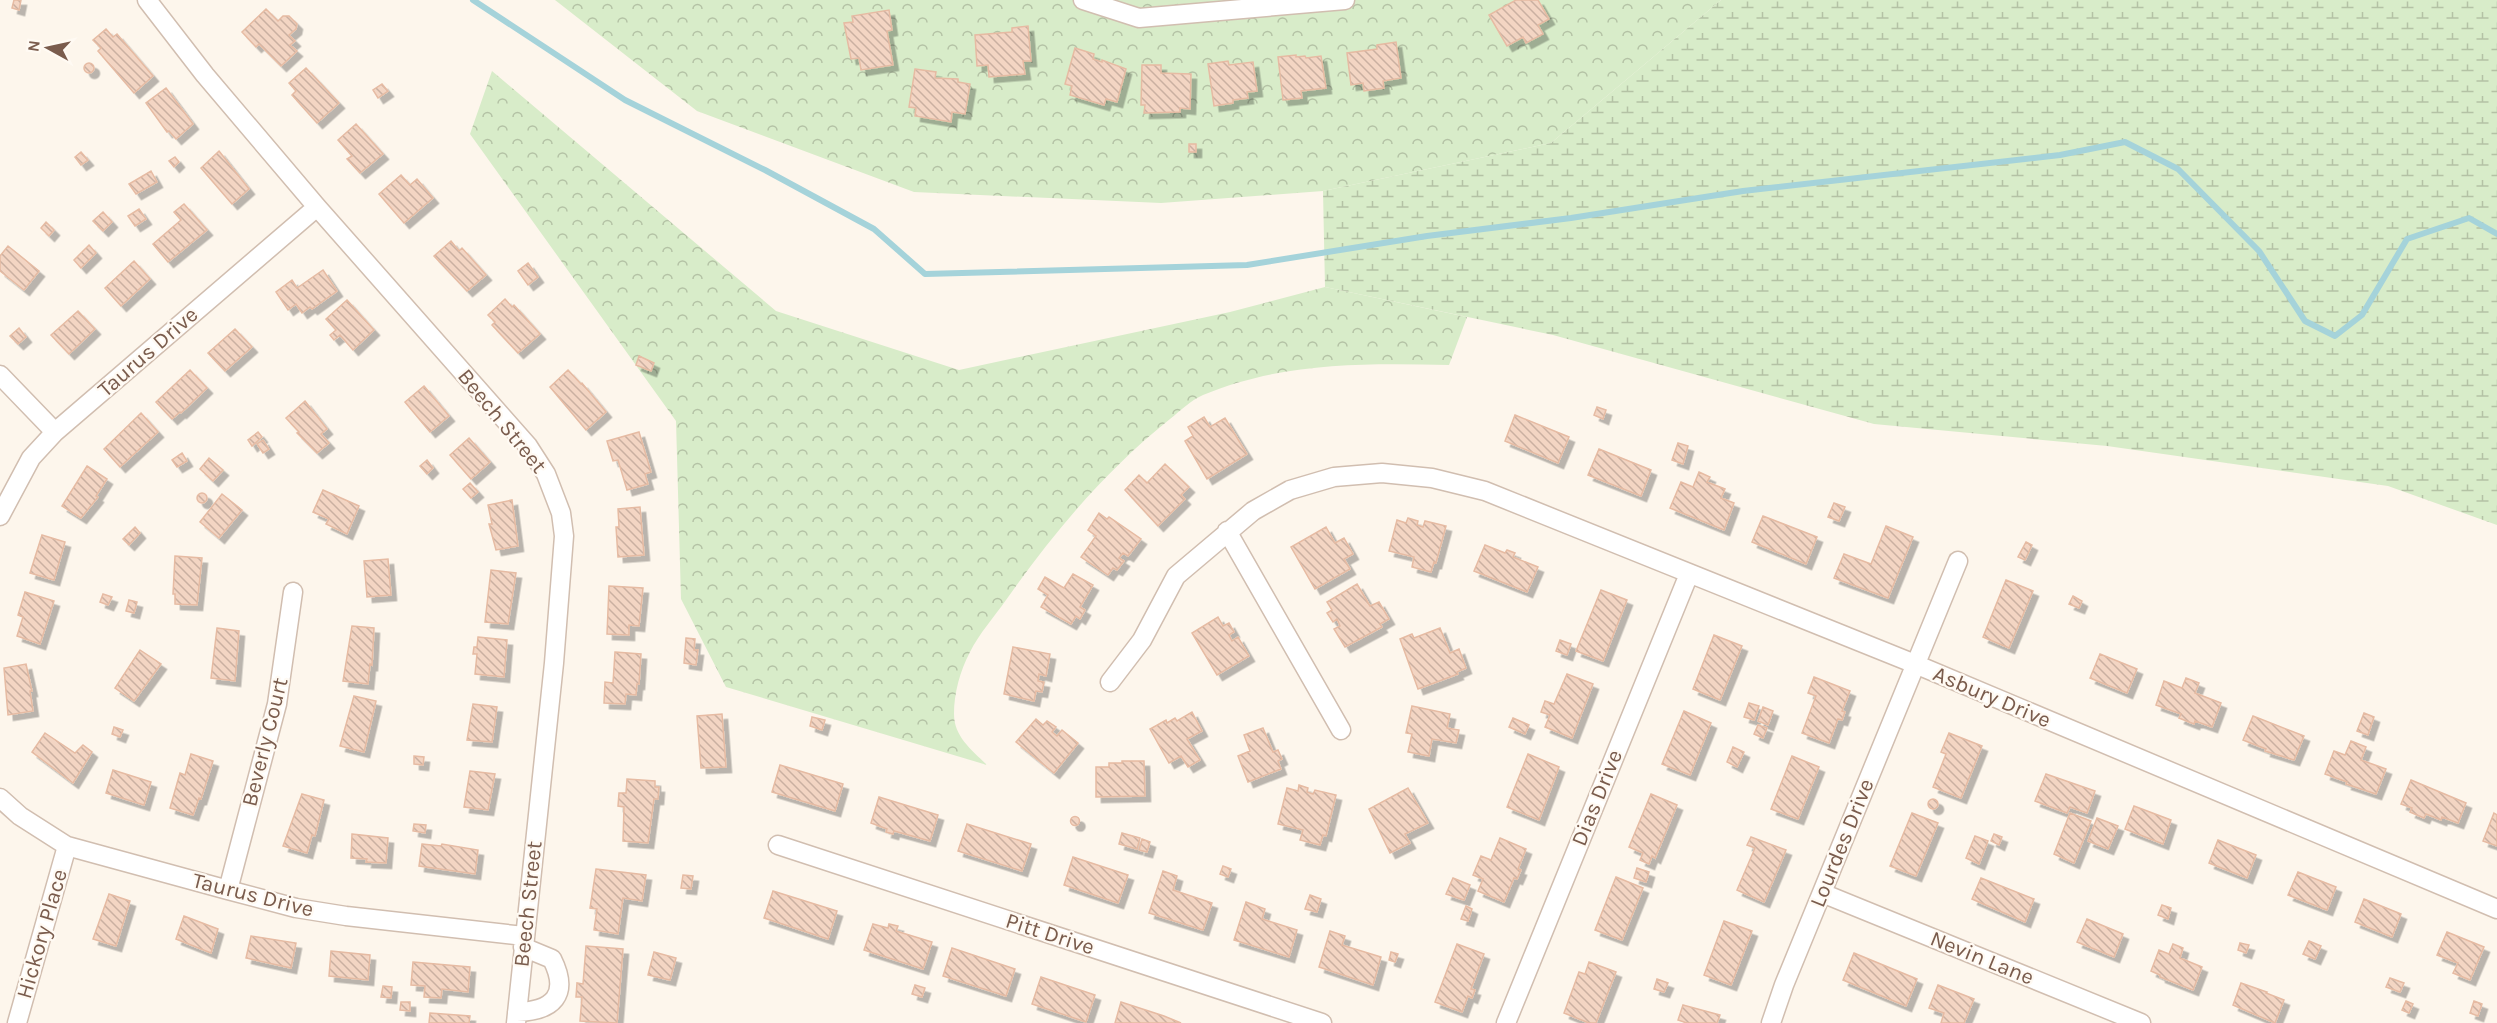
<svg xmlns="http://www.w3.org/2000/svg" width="2497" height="1023" font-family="Karla,sans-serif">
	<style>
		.forest { fill: url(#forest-crowns) }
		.wetland { fill: url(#wetland-marsh) }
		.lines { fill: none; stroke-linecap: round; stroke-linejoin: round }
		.stream { stroke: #a5d3da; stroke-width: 6 }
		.building { fill: url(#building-back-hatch); stroke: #e6bba3; stroke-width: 1.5; filter: url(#shadow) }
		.minor-casing { stroke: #d1beb0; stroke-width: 21 }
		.minor { stroke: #fff; stroke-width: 18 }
		.labels { text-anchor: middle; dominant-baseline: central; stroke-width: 4.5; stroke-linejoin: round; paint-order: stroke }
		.street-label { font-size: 22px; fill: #7a5c4d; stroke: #fffaf3 }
	</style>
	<defs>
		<pattern id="forest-crowns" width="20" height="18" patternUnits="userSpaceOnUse" patternTransform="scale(1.5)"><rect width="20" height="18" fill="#d8ecc9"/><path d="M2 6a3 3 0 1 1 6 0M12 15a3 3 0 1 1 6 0" fill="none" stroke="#b4c2a5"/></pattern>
		<pattern id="wetland-marsh" width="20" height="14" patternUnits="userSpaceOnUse" patternTransform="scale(1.5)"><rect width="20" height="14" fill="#d8ecc9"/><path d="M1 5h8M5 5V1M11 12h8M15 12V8" fill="none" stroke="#b4c2a5"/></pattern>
		<pattern id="building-back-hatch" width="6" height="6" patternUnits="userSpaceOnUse" patternTransform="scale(1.5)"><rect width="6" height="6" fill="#f3d5c3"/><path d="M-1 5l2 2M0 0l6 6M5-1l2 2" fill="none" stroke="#cab0a1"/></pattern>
		<filter id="shadow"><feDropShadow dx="5.5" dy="5.5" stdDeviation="0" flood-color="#0004"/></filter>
	</defs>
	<rect width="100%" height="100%" fill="#fdf6ec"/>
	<path class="forest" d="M555,0h1166l-170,143 -228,48 -162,12 -247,-11 -217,-81z
		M492,71l284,240 183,59 271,-58 95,-25 142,30 -18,48c-84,-2 -167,-3 -246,30 -12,5 -23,16 -33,24 -64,51 -117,114 -164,181 -12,17 -27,34 -36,52 -10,19 -16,41 -16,62 0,23 18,36 33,51l-261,-78 -45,-88 -5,-178 -206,-287z"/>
	<path class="wetland" d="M1721,0h776v525l-109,-39 -281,-40 -233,-22 -321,-89 -228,-48 -2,-96 228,-48z"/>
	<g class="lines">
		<path class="stream" d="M473,0l152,100 140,70 109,59 51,45 322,-9 180,-29 144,-18 172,-27 317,-36 65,-13 53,27 81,82 46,70 30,15 27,-21 45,-76 62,-21 28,16"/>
	</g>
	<path class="building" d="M14,0h7l-2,10 -7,-2z
		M1516,0h22l11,19 -11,6 5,9 -17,9 -3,-6 -16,9 -18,-31z
		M266,9l12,12 5,-5h6l8,8 -1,5 -7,6 6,6 -5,4 7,6 -16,15 -22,-22 -3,3 -14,-15z
		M889,10l3,20 -5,1 6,34 -32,5 -2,-12 -8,1 -7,-36 9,-1 -1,-6z
		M1028,26l3,35h-8l2,13 -36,3 -1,-12 -11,1 -2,-31 37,-3v-4z
		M106,29l7,8 4,-3 36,42 -19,17 -36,-42 3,-3 -8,-8z
		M1396,42l5,36 -18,3 1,7 -20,3 -1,-8 -12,2 -4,-32 30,-4v-4z
		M1075,48l19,6 -1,5 9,3v-2l24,9 -9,33 -11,-3 -2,6 -34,-10 2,-9 -7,-2z
		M1296,55v2l9,-1 1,2 15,-2 5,32 -25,3 1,7 -19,2 -5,-43z
		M1228,61l1,4 24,-3 4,29 -10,1 1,6 -15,2v3l-19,3 -6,-42z
		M84 68a5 5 0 1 1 10 0a5 5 0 1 1-10 0Z
		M1142,65h19v8l30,1 -1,35 -10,-1v4l-36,1 1,-8h-4z
		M306,68l33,35 -22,20 -25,-28 4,-4 -7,-8z
		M915,69l21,3 -1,6 23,1v3l12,2 -5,30 -13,-2 -1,10 -36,-6 1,-8 -7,-1z
		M382,84l6,7 -10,7 -5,-8z
		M166,88l27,36 -17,15 -7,-8 -2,1 -21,-29z
		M356,124l27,30 -23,19 -13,-14 5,-3 -14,-16z
		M1189,144h7v8h-7z
		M219,151l30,38 -17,15 -31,-36z
		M81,152l7,8 -7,5 -6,-8z
		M175,157l4,5 -5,5 -5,-6z
		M151,171l6,11 -21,12 -7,-10z
		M401,175l9,10 7,-6 16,19 -29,25 -25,-29z
		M184,204l23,26 -39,32 -15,-18 28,-24 -7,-8z
		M139,209l7,10 -11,7 -7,-10z
		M103,212l9,10 -9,9 -10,-10z
		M46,222l8,8 -5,6 -8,-8z
		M451,241l8,10 3,-3 24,27 -19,16 -33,-35z
		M89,245l7,8 -15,15 -7,-8z
		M8,246l31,25 -15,19 -24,-19v-15z
		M134,261l16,18 -29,27 -16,-18z
		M528,263l10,14 -10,8 -10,-14z
		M323,270l14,21 -25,18 -2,-2 -8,6 -6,-9 -8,6 -12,-18 16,-12 5,8z
		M505,299l7,8 2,-2 26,29 -22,19 -26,-28 3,-3 -7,-7z
		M347,300l27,30 -21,20 -13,-15 -6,5 -4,-5 6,-5 -10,-11z
		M78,311l17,18 -26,25 -18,-19z
		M19,328l7,9 -8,7 -8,-8z
		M235,329l17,18 -27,24 -17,-18z
		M639,356l15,7 -3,8 -15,-6z
		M190,370l17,18 -26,25 -1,-1 -8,7 -16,-17z
		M568,370l13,14 1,-1 24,29 -20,18 -36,-43z
		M424,386l25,30 -19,16 -25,-30z
		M305,401l22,28 -6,5 8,9 -12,10 -20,-20 2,-1 -13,-14z
		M1597,407l9,3 -3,9 -9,-4z
		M141,413l17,19 -38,35 -16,-18z
		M1515,415l54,22 -11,26 -53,-22z
		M1204,417l6,10 15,-9 22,36 -40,25 -22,-38 8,-5 -5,-9z
		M258,432l4,5 -10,9 -4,-6z
		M639,432l12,40 -6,2 3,10 -21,6 -9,-30 -5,1 -6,-20z
		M469,438l21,24 -19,17 -21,-24z
		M263,440l6,9 -6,4 -6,-9z
		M1678,443l10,3 -5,18 -11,-4z
		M1599,449l52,21 -10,26 -53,-21z
		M182,453l5,8 -10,6 -5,-7z
		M209,458l14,12 -10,11 -13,-12z
		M427,460l6,8 -6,6 -7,-8z
		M1165,464l24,23 -8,8 4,4 -27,27 -33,-36 14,-15 8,8z
		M87,466l20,13 -11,17 2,1 -17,21 -19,-12z
		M1699,472l11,5 -3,5 18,7 -4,9 13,5 -10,27 -54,-22 11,-26 12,5z
		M470,483l8,9 -7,6 -8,-9z
		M323,490l36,16 -12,28 -21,-10 3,-5 -16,-7z
		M197 498a5 5 0 1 1 10 0a5 5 0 1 1-10 0Z
		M222,494l20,16 -23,28 -19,-16z
		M512,500l6,46 -22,4 -7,-26h3l-4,-19z
		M1834,503l11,4 -6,14 -11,-4z
		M640,507l4,48 -26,2 -2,-30h3l-1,-18z
		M1099,513l8,6 2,-2 32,22 -13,17 -5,-3 -4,5 5,3 -7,9 -4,-2 -5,7 -27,-18 15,-21 -8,-6z
		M1763,516l54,21 -11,27 -54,-22z
		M1408,518l10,3 -1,4 6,2 2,-6 21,5 -10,37 -2,-1 -3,10 -19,-5 2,-10 -25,-6 8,-31 9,3z
		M1886,526l27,11 -25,61 -54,-20 10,-24 27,10z
		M135,527l5,6 -11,12 -6,-6z
		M1326,527l9,16 9,-5 9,16 -9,5 6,10 -35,20 -24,-42z
		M42,535l23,7 -11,38 -24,-7z
		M2026,542l6,3 -7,15 -7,-3z
		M1485,545l20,8 2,-3 8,3 -2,4 25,10 -11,25 -53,-21z
		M175,556l27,2 -5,47 -22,-1v-10h-2z
		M388,559l3,36 -24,2 -3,-36z
		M491,570l25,3 -8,51 -23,-2z
		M1073,574l20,11 -13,22 5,3 -5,9 -4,-3 -5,8 -30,-17 7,-12 -10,-6 7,-12 19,11z
		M2006,580l27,11 -24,57 -26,-11z
		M1357,584l13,22 9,-4 10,17 -9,5 2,3 -37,20 -11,-18 6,-3 -3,-7 -4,3 -6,-9 5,-3 -5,-8z
		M609,586l34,2 -4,38 -10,-1v10l-22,-1z
		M1601,590l26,10 -24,61 -27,-10z
		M25,592l29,9 -14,43 -23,-8 6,-19 -5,-2z
		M103,594l9,3 -4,8 -8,-3z
		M2073,596l9,5 -3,7 -10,-4z
		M129,600l8,2 -3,11 -8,-2z
		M1218,617l5,9 6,-3 5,9 -5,3 3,6 6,-4 11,19 -32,19 -25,-42z
		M352,626l22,2 -2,37 -2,-1 -2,20 -25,-3z
		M217,628l22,3 -4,50 -24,-3z
		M1440,628l10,25 9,-4 7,19 -9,4 1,2 -40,15 -18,-50 12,-5 2,4z
		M1714,635l28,11 -22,54 -27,-11z
		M478,637l29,3 -3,37 -29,-3 2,-20h-4l1,-7h3z
		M686,638l9,1 -1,11h4l-2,15 -12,-2z
		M1560,640l11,4 -4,11 -11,-4z
		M1013,647l37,7 -4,22 -7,-2 -1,7 6,1 -2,10 -6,-1 -2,10 -30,-7z
		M140,650l21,14 -27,37 -19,-13z
		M615,652l26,2 -2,30h-2l-1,11 -10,-1 -1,10 -21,-1 1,-21 8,1z
		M2100,654l37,15 -10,24 -37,-15z
		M26,664l6,27h-2l3,20 -25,4 -4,-47z
		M1567,674l26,10 -21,54 -27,-11 5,-12 -9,-3 4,-11 9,3z
		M1814,677l36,14 -8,20 3,1 -3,8 -4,-1 -9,24 -27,-10 14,-37 -8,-3z
		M2186,678l13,5 -4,10 26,10 -9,24 -17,-6 -1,3 -15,-6 2,-4 -25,-9 8,-24 18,7z
		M354,696l22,5 -12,51 -24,-6z
		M1749,703l10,3 -5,14 -10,-3z
		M473,704l24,3 -5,35 -25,-2z
		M1412,706l38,8 -3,14 12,2 -3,13 -24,-4 -3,17 -21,-4 4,-18 -6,-1z
		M1763,707l10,4 -5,14 -10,-4z
		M1684,711l27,12 -21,52 -28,-11z
		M1192,712l10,19 -15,8 13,21 -12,7 -7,-11 -12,7 -19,-34 16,-9 1,3 8,-5 2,3z
		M2364,713l10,4 -6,18 -11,-4z
		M722,714l4,53 -25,1 -4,-52z
		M2253,716l51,20 -10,24 -29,-9 1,-2 -23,-9z
		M812,717l13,3 -3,10 -12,-4z
		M1513,718l16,7 -4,9 -16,-7z
		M1036,719l7,6 4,-4 9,6 -4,5 5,4 5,-6 16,13 -24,30 -38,-31z
		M1758,725l9,3 -4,10 -9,-4z
		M114,727l9,3 -3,7 -8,-3z
		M1263,728l10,24 5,-2 4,9 -4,2 3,8 -33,13 -10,-26 12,-5 -6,-16z
		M45,733l30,20 8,-8 9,7 -19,31 -41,-31z
		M1949,733l33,13 -21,52 -28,-11 13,-33 -5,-2z
		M2351,741l15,6 -5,13 25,9 -10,25 -30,-10 1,-2 -22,-8 9,-23 11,4z
		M1733,747l11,5 -7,15 -10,-5z
		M191,754l22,7 -12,38 -2,-1 -6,17 -23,-7 10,-35 5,2z
		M1528,754l31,13 -20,53 -32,-13z
		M414,756l10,1 -1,8 -9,-1z
		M1792,756l27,11 -21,52 -27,-10z
		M1122,761h22l1,35 -49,1v-30h13v-4h13z
		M780,765l63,19 -8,27 -63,-19z
		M113,770l38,12 -7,23 -38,-12z
		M470,771l25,3 -7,36 -24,-3z
		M2046,774l49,17 -8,22 -17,-6 -3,6 -32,-12z
		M627,779l28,2v6h4l-1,12h-4l-6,44 -25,-2 1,-34 -6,-1 1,-13h7z
		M2411,780l55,23 -8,20 -16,-6 -1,3 -15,-6 -2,4 -14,-6 2,-4 -11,-4z
		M1299,785l9,3 -1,4 6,2 2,-4 21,5 -10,41 -3,-1 -3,10 -20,-5 3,-10 -25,-6 9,-36 11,3z
		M1408,788l20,35 -23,11 5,9 -20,10 -21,-44z
		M302,794l22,6 -9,36 -3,-1 -5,18 -24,-7z
		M1651,794l26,11 -22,53 -3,-2 -3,8 -9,-4 3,-7 -14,-6z
		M879,797l59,18 -8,26 -36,-10 -1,3 -7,-2 1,-3 -16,-6z
		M1928 804a5 5 0 1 1 10 0a5 5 0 1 1-10 0Z
		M2134,806l37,14 -8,24 -38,-15z
		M1912,813l26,10 -22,53 -26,-10z
		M2070,813l21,8 -17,42 -20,-9z
		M2494,813l3,2v31l-14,-5z
		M1070.5 821a4.5 4.5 0 1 1 9 0a4.5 4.5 0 1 1-9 0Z
		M2097,818l21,8 -10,23 -20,-8z
		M414,824l12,1 -1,8 -12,-2z
		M967,824l64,20 -9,27 -64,-20z
		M1122,833l18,5 -3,11 -18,-5z
		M352,834l36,4 -2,25 -20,-1 1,-3 -16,-1z
		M1994,834l8,3 -3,8 -8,-4z
		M1975,836l13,5 -9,23 -13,-6z
		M1751,837l35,13 -22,52 -27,-12 18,-42 -8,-3z
		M1500,838l26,11 -8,20 3,1 -4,9 -3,-1 -10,24 -26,-11 5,-12 -10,-4 8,-19 10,4z
		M1142,839l8,3 -3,10 -8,-2z
		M2218,840l38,15 -9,23 -38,-15z
		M422,844l19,2 1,-2 36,6 -3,24 -56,-8z
		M1073,857l55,18 -10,28 -54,-18z
		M1223,866l8,3 -3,8 -8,-3z
		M1637,868l12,4 -3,10 -12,-4z
		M596,869l50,6 -4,26 -19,-3 -5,36 -24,-4 3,-21 -7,-1z
		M1163,871l14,5 -4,14 39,13 -9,27 -54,-17z
		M2298,872l38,15 -9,23 -39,-15z
		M683,875l10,1 -2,13 -10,-1z
		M1616,877l27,11 -21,52 -27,-10z
		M1453,878l17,7 -6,15 -18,-6z
		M1981,878l53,21 -9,23 -53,-23z
		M773,891l64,20 -9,28 -64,-21z
		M109,894l21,7 -14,45 -23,-7z
		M1310,895l11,4 -4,13 -12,-3z
		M2364,899l37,15 -9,23 -37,-15z
		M1246,902l19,7 -3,10 35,11 -8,27 -55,-17z
		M2162,905l9,3 -3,11 -10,-4z
		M1466,906l6,3 -4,12 -7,-2z
		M184,916l34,13 -7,24 -35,-14z
		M2087,919l36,15 -9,23 -37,-15z
		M1724,921l28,10 -21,54 -27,-10z
		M873,924l15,4 1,-4 9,2 -2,5 36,11 -9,27 -59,-19z
		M1330,931l15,5 -3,9 39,12 -8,28 -54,-18z
		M2447,932l37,15 -14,33 -17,-7 5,-10 -21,-8z
		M251,936l45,7 -5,25 -45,-10z
		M2309,941l12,5 -6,13 -12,-5z
		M2240,943l9,2 -3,8 -8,-3z
		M1457,944l27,10 -13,35 4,1 -3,8 -4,-2 -6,16 -27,-10z
		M2173,944l10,4 -3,10 22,9 -9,23 -33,-13v-2l-9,-4 8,-21 10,4z
		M586,946l37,3 -6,74 -37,-2 2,-24h-6l1,-14 6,1z
		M952,948l63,21 -9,27 -63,-20z
		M331,951l39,4 -2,25 -39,-4z
		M654,952l22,6 -6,22 -22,-5z
		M1391,952l7,2 -3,8 -6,-2z
		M1854,953l63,26 -11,27 -63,-26z
		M413,962l57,5 -2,25 -26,-3 -1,9 -17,-1 1,-11 -14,-1z
		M1589,962l27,10 -20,51h-7l-25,-10 15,-41 6,2z
		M1041,977l54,18 -9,27 -54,-18z
		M2390,978l14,5 -4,9 -14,-5z
		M1657,979l11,4 -4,9 -10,-3z
		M2241,983l26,9 -1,1 18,7 -9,23 -42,-18z
		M915,985l10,3 -3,9 -10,-3z
		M1938,985l36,14 -10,24h-23l3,-10 -15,-5z
		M383,986l9,1 -1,11 -10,-1z
		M2406,1001l7,3 -4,9 -7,-3z
		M2474,1001l8,3 -4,12 -8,-3z
		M401,1002h9v9l-10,-1z
		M1121,1002l43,14 17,7h-66z
		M1683,1005l37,10 -3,8h-30l-9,-3z
		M430,1013l40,3 -1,7h-40z"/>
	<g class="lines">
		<g class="minor-casing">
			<path id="minor" d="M147,0l58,75 112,132 211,239 18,28 15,39 3,23 -10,127 -38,360
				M1083,0l56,18 206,-18
				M0,375l55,57
				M0,516l31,-58 24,-26 262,-225
				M1227,531l114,199
				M1110,682l32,-42 34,-64 77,-65 37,-21 44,-13 48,-4 50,5 53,13 430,173 582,245
				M0,798l20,18 47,30 161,44 68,18 50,8 178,20
				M778,845l544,178
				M228,890l49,-186 16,-112
				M1822,893l319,130
				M517,1012c36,-1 53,-17 35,-53l-29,-12
				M17,1023l50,-177
				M1506,1023l183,-449
				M1771,1023l13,-38 174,-424"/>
		</g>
		<use href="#minor" class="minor"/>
	</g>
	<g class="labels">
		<g class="street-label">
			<text transform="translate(148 352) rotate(-41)">Taurus Drive</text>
			<text transform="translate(502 421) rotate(51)">Beech Street</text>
			<text transform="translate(1992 697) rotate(23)">Asbury Drive</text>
			<text transform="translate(265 742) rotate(-76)">Beverly Court</text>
			<text transform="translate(1597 798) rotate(-68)">Dias Drive</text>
			<text transform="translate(1842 843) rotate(-68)">Lourdes Drive</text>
			<text transform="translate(253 895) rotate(14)">Taurus Drive</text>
			<text transform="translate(528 904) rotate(-84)">Beech Street</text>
			<text transform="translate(42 934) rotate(-74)">Hickory Place</text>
			<text transform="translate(1050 934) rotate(18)">Pitt Drive</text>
			<text transform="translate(1982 958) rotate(22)">Nevin Lane</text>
		</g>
	</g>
	<g transform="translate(48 48) rotate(278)" stroke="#fffaf3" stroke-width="4.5" paint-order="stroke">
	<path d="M0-4.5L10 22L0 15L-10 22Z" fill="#7a5c4d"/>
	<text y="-9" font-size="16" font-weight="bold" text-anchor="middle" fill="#7a5c4d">N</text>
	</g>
</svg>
